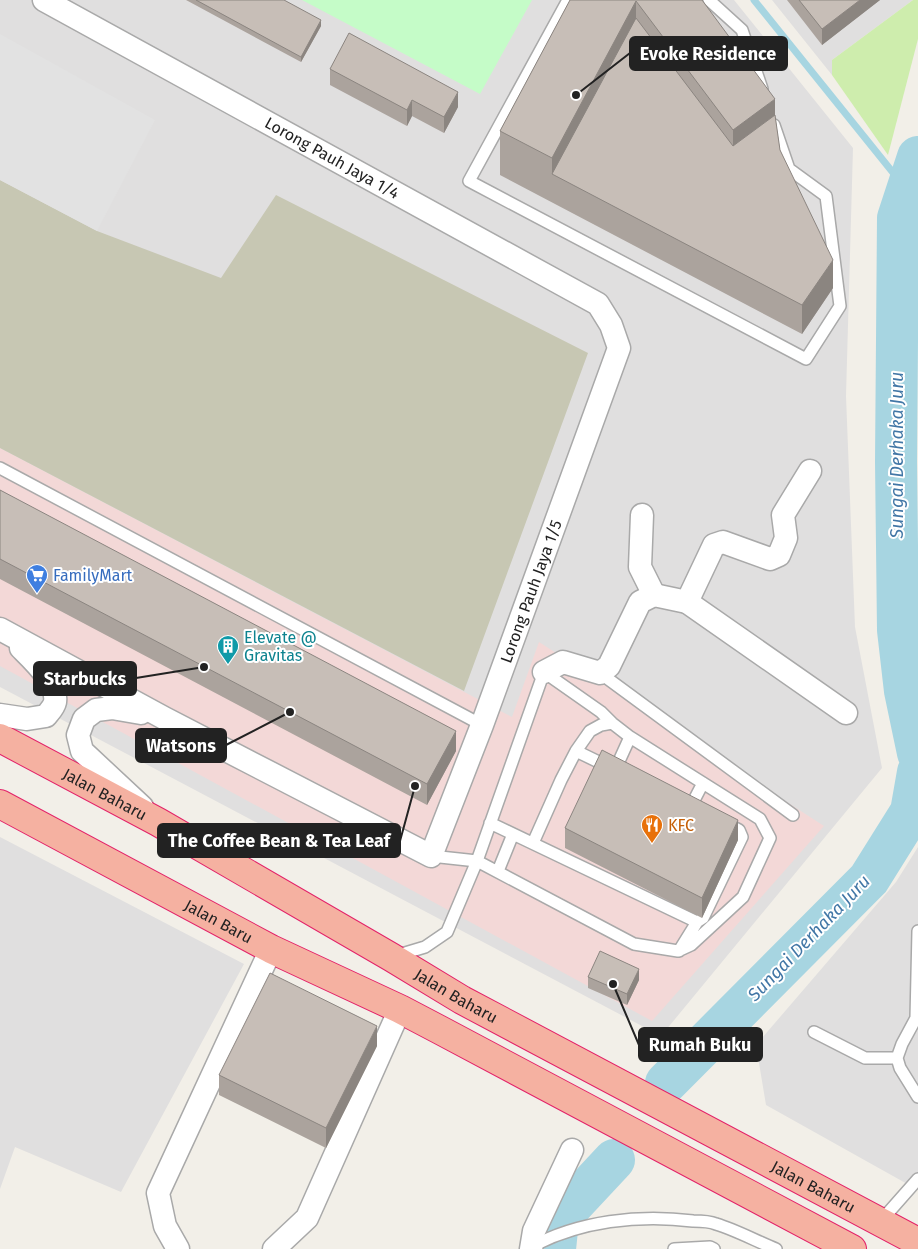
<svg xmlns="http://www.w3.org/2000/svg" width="918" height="1249" font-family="'Fira Sans',sans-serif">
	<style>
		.residential { fill: #e0dfdf }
		.commercial { fill: #f3d8d7 }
		.construction { fill: #c7c7b3 }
		.grass { fill: #ceedad }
		.park { fill: #c5fcc8 }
		.parking { fill: #e2e2e2 }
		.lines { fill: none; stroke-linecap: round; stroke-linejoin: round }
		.stream { stroke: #a7d5e1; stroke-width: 7 }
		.river { stroke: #a7d5e1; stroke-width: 42 }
		.service-casing { stroke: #a9a9a9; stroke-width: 14 }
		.minor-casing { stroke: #a9a9a9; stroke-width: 25 }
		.trunk-casing { stroke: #e32269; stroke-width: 30 }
		.service { stroke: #fff; stroke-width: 11 }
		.minor { stroke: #fff; stroke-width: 22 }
		.trunk { stroke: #f5b1a1; stroke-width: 28 }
		.wall { fill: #aba39d }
		.shaded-wall { fill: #8b8580 }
		.building { fill: #c7beb7; stroke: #8b8580 }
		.labels { text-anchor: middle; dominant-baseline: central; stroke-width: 4; stroke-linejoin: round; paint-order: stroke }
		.street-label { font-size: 16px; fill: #222; stroke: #fff }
		.shop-label { font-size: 16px; fill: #366cbe; stroke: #fff; text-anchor: start }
		.culture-label { font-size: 16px; fill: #0d838f; stroke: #fff; text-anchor: start }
		.food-label { font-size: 16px; fill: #c56008; stroke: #fff; text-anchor: start }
		.water-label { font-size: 18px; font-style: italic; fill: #4277a6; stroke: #fff }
		.leader { fill: none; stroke: #222; stroke-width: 2 }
		.callout-dot { fill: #222; stroke: #fff; stroke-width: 2 }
		.callout { fill: #222; stroke: #222; stroke-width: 2 }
		.callout-label { font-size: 18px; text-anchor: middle; font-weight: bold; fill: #fff }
	</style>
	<rect width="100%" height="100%" fill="#f2efe8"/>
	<path class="residential" d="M0,0h734l119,148 -7,248 9,231 27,141 -221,268 -661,-349z
		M772,0h141l-81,60v15z
		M0,837l244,127 -123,228 -106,-45 -15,42z
		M918,847v343l-152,-85 -10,-60 140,-163z"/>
	<path class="commercial" d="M0,448l512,269 27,-75 285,184 -172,195 -652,-355z"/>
	<path class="construction" d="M0,180l97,51 124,47 55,-83 312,158 -124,338 -464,-243z"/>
	<path class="grass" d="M913,0h5v39l-30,116 -56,-80v-15z"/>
	<path class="park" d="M302,0h230l-52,94z"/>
	<path class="parking" d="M0,34l155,86 -58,111 -97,-51z"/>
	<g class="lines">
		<path class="stream" d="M754,0l153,190"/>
		<path class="river" d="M918,157l-20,61 -2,244 2,168 7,61 13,62
			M666,1083l203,-204 42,-67 7,-40
			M555,1249l3,-29 56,-60"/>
		<g class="service-casing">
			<path id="service" d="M568,0l-99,181 337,178 34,-53 -14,-110 -37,-27 -15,-44
				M709,0l33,30 20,59
				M0,468l482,257
				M600,673l193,142
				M576,751l35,17
				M615,770l15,-33
				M691,806l12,-23
				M490,823l207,99 -18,29
				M533,843l28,-63 15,-29 14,-20 11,-6 11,-2
				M498,871l15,-37
				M697,922l6,-4 39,-81 -3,-7 -15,-8
				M918,931l-2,87 -14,26 -5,14 3,10 18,29
				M395,956l30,-9 22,-15 30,-71 157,83 44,7 13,-6 52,-48 27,-59 -10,-19 -130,-82 -18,-14 -11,-11 -57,-40 -67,189 -46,-5
				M814,1032l51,26h32
				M880,1222l38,-43
				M531,1247c48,-26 108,-33 162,-26 8,0 16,0 23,3 20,6 40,17 60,25
				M674,1249l36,-2 4,2"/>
		</g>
		<g class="minor-casing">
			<g id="minor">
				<path d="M642,515l-2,52 14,28"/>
				<path d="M687,602l159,111"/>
				<path id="s1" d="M0,629l164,89 267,138 51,-131 137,-377 -8,-23 -13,-21 -554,-304"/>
				<path d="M544,672l19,-10 37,11 9,-7 31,-64 14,-7 33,7 27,-57 9,-3 47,17 9,-4 7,-17 -3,-23 27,-44"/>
				<path d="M141,713l-29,-5 -16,2 -12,9 -6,16 4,16 60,56"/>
				<path d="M0,715l27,4 19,-3c3,-4 8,-9 9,-14 3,-19 -21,-41 -34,-54"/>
				<path d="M178,1249l-13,-23 -7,-33 113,-244"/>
				<path d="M274,1249l33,-31 93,-209"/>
				<path d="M531,1249l3,-18 38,-81"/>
			</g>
		</g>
		<g class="trunk-casing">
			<g id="trunk">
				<path id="s2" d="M0,738l158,84 233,135 71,43 456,242"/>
				<path id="s3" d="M0,804l271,145 129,60 40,21 412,219"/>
			</g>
		</g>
		<use href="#service" class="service"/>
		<use href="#minor" class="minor"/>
		<use href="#trunk" class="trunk"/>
	</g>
	<path class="wall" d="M186,0h98l37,26 -20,36z
		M570,0h132l73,115 5,35 53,138 -31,46 -302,-159v-44z
		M787,0h93l-58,45z
		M330,69l128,38 -14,26 -32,-17 -5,10 -77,-41z
		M0,490l456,261 -29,54 -427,-226z
		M565,828l173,12 -36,78 -137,-70z
		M588,977l51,3 -12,25 -39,-17z
		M377,1046l-51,102 -107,-53v-20z"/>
	<path class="shaded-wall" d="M860,0h20l-58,45v-16z
		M636,1v45l-84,128v-16z
		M321,20v6l-20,36v-5z
		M458,92v15l-14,26v-16z
		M775,99v44l-42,32v-45z
		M412,100v16l-5,10v-16z
		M833,260v28l-31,46v-29z
		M456,731v20l-29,54v-21z
		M738,820v20l-36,78v-20z
		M639,969v11l-12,25v-11z
		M377,1026v20l-51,102v-20z"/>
	<path class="building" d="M196,0h88l37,20 -20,37z
		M570,0h132l73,99 -42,31 -97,-129 -84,157 -52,-27z
		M799,0h61l-38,29z
		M636,18l97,128 42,-31 5,35 53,110 -31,45 -250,-131z
		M349,33l109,59 -14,25 -32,-17 -5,10 -77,-41z
		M0,490l456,241 -29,53 -427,-225z
		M602,750l136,70 -36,78 -137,-70z
		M600,951l39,18 -12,25 -39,-17z
		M270,973l107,53 -51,102 -107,-53z"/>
	<defs>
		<g id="supermarket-pin" transform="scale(1.125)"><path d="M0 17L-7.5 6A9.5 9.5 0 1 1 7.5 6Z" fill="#3f7fe0" stroke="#fff"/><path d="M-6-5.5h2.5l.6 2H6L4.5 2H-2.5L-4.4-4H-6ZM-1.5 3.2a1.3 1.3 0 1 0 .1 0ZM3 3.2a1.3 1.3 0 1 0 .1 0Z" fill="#fff"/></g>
		<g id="building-pin" transform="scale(1.125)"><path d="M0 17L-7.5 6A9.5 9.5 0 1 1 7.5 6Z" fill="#0f9aa8" stroke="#fff"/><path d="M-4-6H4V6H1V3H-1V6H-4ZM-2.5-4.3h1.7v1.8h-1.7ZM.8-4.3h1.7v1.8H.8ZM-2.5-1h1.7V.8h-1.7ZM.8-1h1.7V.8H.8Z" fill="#fff"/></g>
		<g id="restaurant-pin" transform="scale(1.125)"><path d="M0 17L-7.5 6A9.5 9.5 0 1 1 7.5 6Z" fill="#e8710a" stroke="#fff"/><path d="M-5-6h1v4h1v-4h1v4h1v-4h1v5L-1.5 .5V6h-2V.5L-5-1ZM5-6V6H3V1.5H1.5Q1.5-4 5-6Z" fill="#fff"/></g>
	</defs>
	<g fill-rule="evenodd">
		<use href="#supermarket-pin" x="37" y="575"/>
		<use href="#building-pin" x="228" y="646"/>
		<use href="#restaurant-pin" x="652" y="825"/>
	</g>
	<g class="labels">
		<g class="street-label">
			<text transform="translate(332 158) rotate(29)">Lorong Pauh Jaya 1/4</text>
			<text stroke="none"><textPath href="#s1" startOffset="770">Lorong Pauh Jaya 1/5</textPath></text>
			<text stroke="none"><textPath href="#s2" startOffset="119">Jalan Baharu</textPath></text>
			<text stroke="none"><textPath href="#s3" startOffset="248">Jalan Baru</textPath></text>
			<text stroke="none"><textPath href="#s2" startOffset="524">Jalan Baharu</textPath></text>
			<text stroke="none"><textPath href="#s2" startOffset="929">Jalan Baharu</textPath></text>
		</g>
		<g class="shop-label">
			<text x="53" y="575">FamilyMart</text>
		</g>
		<g class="culture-label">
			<text x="244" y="637">Elevate @<tspan x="244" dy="18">Gravitas</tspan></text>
		</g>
		<g class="food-label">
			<text x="668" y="825">KFC</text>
		</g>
		<g class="water-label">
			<text transform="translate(897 455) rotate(-90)">Sungai Derhaka Juru</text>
			<text transform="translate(809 938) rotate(-46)">Sungai Derhaka Juru</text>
		</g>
	</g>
	<path class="leader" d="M576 95L630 53M204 667L136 678M290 712L226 745M415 786L400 841M613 984L639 1045"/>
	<g class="callout-dot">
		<circle cx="576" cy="95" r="5"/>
		<circle cx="204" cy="667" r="5"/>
		<circle cx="290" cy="712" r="5"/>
		<circle cx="415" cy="786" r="5"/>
		<circle cx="613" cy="984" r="5"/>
	</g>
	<g class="callout">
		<rect x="630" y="37" width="157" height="33" rx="5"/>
		<rect x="34" y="662" width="102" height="33" rx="5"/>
		<rect x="136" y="729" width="90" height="33" rx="5"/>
		<rect x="158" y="824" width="242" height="33" rx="5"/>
		<rect x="639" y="1028" width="123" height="33" rx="5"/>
	</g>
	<g class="callout-label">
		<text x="708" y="60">Evoke Residence</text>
		<text x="85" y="685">Starbucks</text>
		<text x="181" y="752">Watsons</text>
		<text x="279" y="847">The Coffee Bean &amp; Tea Leaf</text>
		<text x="700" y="1051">Rumah Buku</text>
	</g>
</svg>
